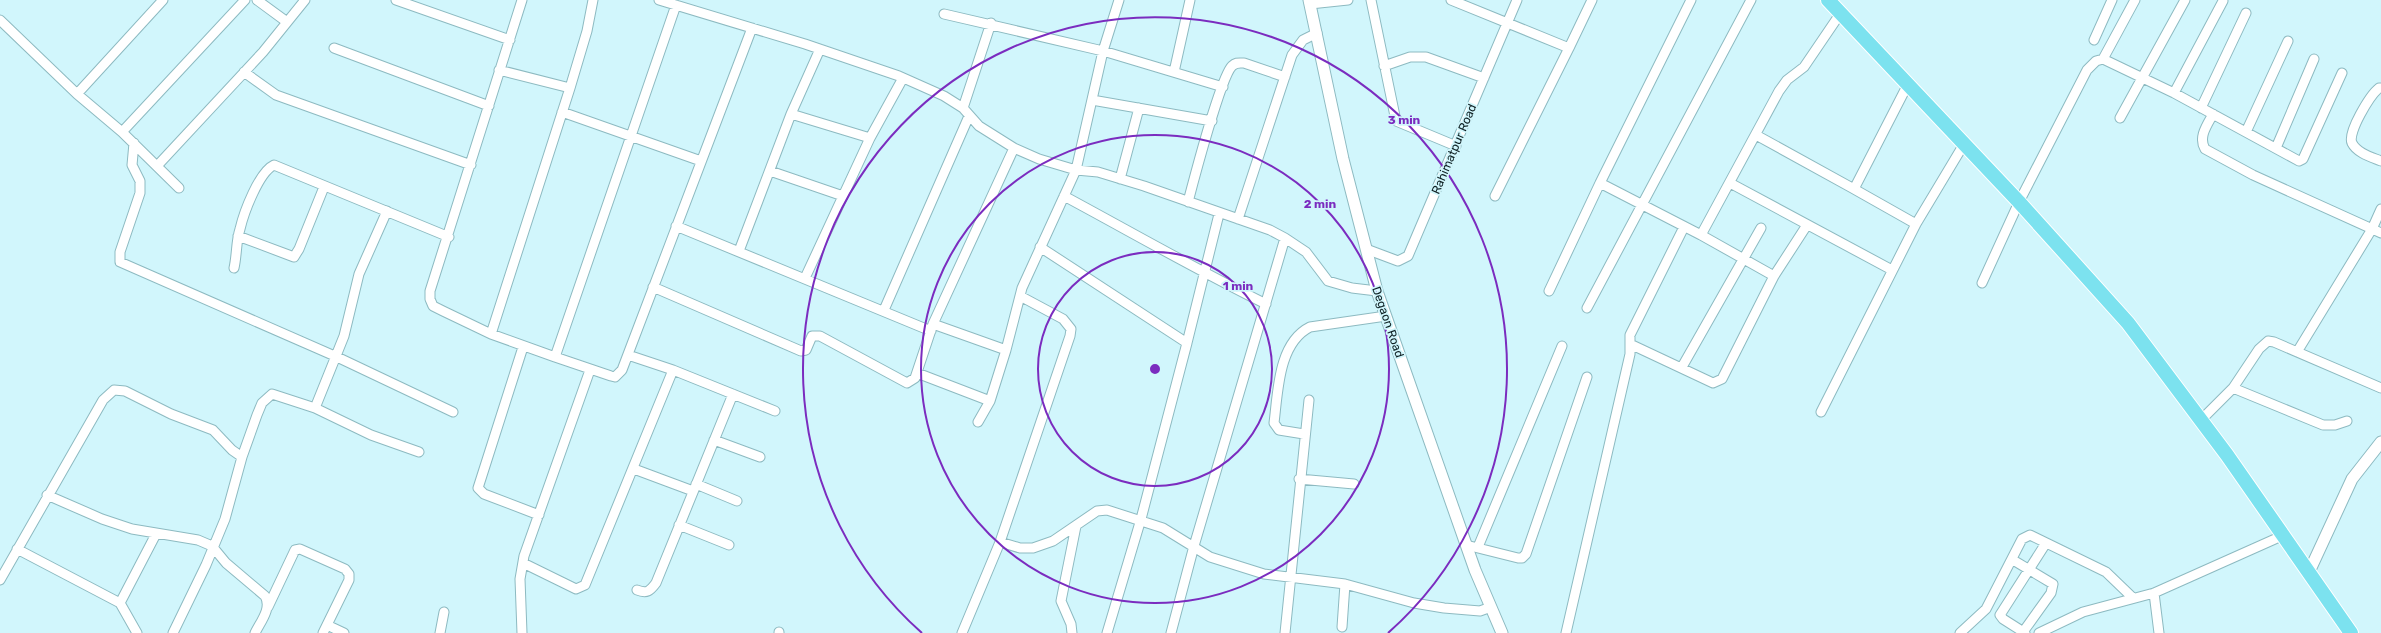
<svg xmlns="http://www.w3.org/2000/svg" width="2381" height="633" font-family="Rubik,sans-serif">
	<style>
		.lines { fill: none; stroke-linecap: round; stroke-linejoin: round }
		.minor-casing { stroke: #8dbac1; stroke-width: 11 }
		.tertiary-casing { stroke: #8dbac1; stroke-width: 13 }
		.primary-casing { stroke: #fff; stroke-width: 16 }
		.minor { stroke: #fff; stroke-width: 9 }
		.tertiary { stroke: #fff; stroke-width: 11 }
		.primary { stroke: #7ce2ef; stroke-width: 14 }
		.ring { fill: none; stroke: #7b2cbf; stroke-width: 2 }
		.labels { text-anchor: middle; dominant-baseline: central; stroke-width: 3.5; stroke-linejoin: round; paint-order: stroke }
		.street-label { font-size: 12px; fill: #0e2023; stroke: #d1f6fc }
		.centre { fill: #7b2cbf; stroke: #d1f6fc; stroke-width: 2 }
		.ring-label { font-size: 12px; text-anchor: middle; font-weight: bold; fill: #7b2cbf; stroke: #d1f6fc; stroke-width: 3.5; stroke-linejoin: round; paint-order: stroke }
	</style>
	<rect width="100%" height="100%" fill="#d1f6fc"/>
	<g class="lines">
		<g class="minor-casing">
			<path id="minor" d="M257,0l30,22
				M396,0l114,40
				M522,0l-92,291v8l3,7 10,5 48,23 64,23 121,-352
				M659,0l146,44 94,32 45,20 19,12 16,18 35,22 25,11 37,11 22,2 46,14 126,44 15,8 21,14 22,29 24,7 25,3
				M1371,0l25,121 60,25
				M1451,0l118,48 23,-48
				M1310,4l38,-4
				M944,14l159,37 120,36
				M0,20l77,74 45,38 57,56
				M2094,40l18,-40
				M334,48l155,58
				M2103,59l71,34 125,68 4,-2 39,-86
				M1384,66l26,-9h16l58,21
				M499,70l71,18
				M244,72l32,23 195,70
				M1174,72l16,-72
				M2381,88h-2c-9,7 -32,45 -27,55 5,10 19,14 29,18
				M2174,93l49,-92
				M77,94l86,-94
				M1092,100l120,21
				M963,108l28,-85
				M2201,108l45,-95
				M562,112l139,49
				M791,114l79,24
				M2213,114c-6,11 -15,23 -8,35l48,26 128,58
				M2120,118l65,-118
				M122,132l123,-132
				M2246,132l42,-91
				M1756,135l98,54 53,-103
				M134,143l-2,22 8,16v12l-20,59v10l217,95 116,55
				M2276,148l38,-89
				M157,166l106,-114 42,-52
				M770,171l73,25
				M1120,179l19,-71
				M1600,183l91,-183
				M1730,183l162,87
				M1854,189l62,35
				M1064,196c67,36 133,74 202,108
				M1495,196l74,-148
				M1188,202c6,-23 33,-125 44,-136 4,-4 7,-3 12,-3l41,14
				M387,211l-28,63 -15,62 -29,72 56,27 48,17
				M1238,219l54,-164 11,-15 14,-7
				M676,226l255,105
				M1701,235l78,-144 8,-11 17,-13 36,-53
				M238,236l56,21 5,-8 25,-62
				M1040,247l147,96 -46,176 -34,114
				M1366,249l32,12 10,-5 109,-256
				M739,251l52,-137 29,-65
				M234,268c3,-13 2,-27 6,-39 4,-17 19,-57 34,-64l175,72
				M805,278l65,-140 33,-60
				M1982,283l37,-81 68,-132 9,-9 7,-2 32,-59
				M653,287l148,64 5,-1 6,-14h8l87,47 8,-5 18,-54 81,-176
				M1549,291l51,-108 101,52 73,41 33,-51
				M1587,308l164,-308
				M884,310l85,-194
				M933,324l73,26
				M491,334l79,-246 17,-57 6,-31
				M1187,343l32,-129
				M1630,344l83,39 9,-4 52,-103
				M523,347l-45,141 6,6 55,21
				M2297,352l75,-123 9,-20
				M628,355l45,15 102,41
				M555,357l56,19 4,1 7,-7 130,-342
				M1682,367l79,-139
				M917,373l73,28
				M2233,388l90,37h12l12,-4
				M1821,412l95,-188 48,-80
				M2201,420l32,-32 26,-39 9,-8 6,1 107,46
				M978,422l12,-21 16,-51 16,-62 54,-118 27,-119 16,-51
				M1304,434l-25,-4 -5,-7c4,-31 4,-80 36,-96l76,-11
				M714,440l46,17
				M634,469l59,22
				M1299,479l55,5
				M696,484l41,17
				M47,495l55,24 30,10 66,11 14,6 14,17 39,33c7,12 -4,25 -10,37
				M679,525l50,20
				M1000,542l20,6h13l20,-7 44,-30 10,-1 56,18 47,29 54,17 81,10 69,19 30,5 36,3 11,-4
				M1466,545l52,13h4l4,-4 61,-177
				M1478,547l84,-201
				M17,549l103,54 17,30
				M2013,560l40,24 -2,9 -28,39
				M523,563l53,26 9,-4 88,-215
				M0,580l103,-180 11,-10 11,1 46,23 42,16 19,20 10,7
				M637,590c10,4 13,1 19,-7l77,-189
				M2154,593l5,40
				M120,603l36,-69
				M268,607l27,-57 5,-1 45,20 4,5v6l-26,53
				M327,625l17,8
				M1342,627l3,-43
				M779,632v1
				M173,633l33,-68 19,-46 17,-62 15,-42 5,-12 10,-9 43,14
				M440,633l4,-21
				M522,633l-2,-54 4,-23 66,-186
				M962,633l38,-91 70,-206 1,-7 -8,-10 -43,-23
				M1072,633l-1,-9 -10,-23 15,-75
				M1171,633l23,-87 91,-308
				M1285,633l24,-233
				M1566,633l64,-279v-19l54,-108
				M1960,633l26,-24 36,-70 8,-4 76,37 27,26
				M2025,633l-22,-14 -3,-4 46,-72
				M2039,633l44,-21 71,-19 130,-58"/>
		</g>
		<g class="tertiary-casing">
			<path id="tertiary" d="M1309,0l34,159 34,132 98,279 27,63
				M2309,572l43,-93 29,-37"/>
		</g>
		<g class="primary-casing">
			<path id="primary" d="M1828,0l191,202 109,121 99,132 124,178"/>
		</g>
		<use href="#minor" class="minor"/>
		<use href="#tertiary" class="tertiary"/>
		<use href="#primary" class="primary"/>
	</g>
	<g class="ring">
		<circle cx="1155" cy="369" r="117"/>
		<circle cx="1155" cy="369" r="234"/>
		<path d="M922 633A352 352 0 1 1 1388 633"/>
	</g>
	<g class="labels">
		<g class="street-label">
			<text transform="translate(1454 149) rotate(-67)">Rahimatpur Road</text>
			<text transform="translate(1388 322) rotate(71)">Degaon Road</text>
		</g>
	</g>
	<circle cx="1155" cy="369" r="6" class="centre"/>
	<g class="ring-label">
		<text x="1404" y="124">3 min</text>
		<text x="1320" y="208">2 min</text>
		<text x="1238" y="290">1 min</text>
	</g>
</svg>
